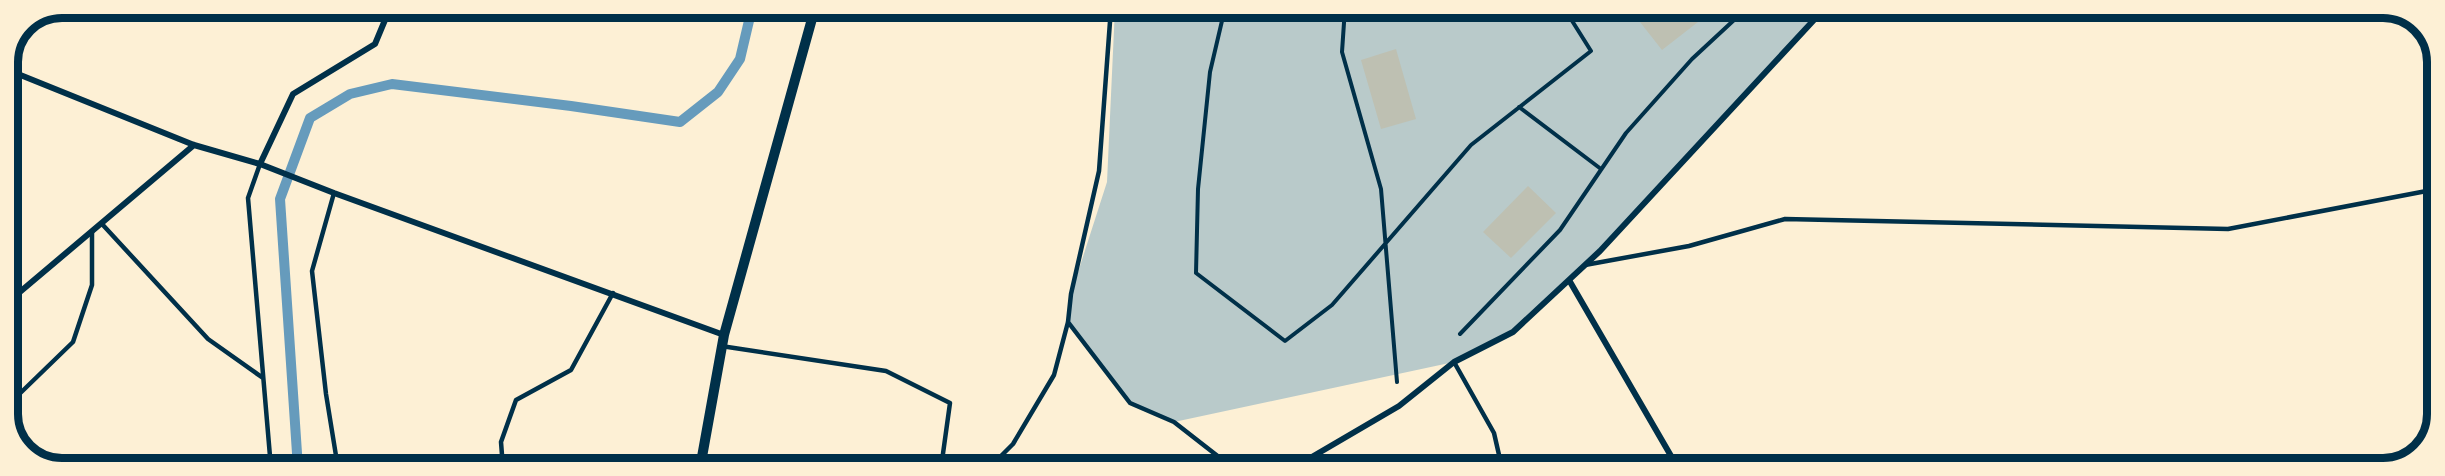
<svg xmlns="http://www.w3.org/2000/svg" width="2445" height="476" font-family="Poppins,sans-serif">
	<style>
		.green { fill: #b9caca }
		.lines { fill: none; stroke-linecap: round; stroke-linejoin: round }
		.stream { stroke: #669bbc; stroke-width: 10 }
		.building { fill: #bec0b2 }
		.path { stroke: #003049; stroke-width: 4 }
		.service { stroke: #003049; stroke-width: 4.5 }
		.minor { stroke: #003049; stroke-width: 6 }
		.tertiary { stroke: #003049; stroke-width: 10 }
		.rim { fill: none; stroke: #003049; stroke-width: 8 }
	</style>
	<rect width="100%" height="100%" fill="#fdf0d5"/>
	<path class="green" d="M1115,8h710l-225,243 -87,81 -59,30 -280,60 -44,-19 -62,-81 3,-28 36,-112z"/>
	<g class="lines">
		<path class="stream" d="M298,468l-18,-269 30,-81 40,-24 42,-10 179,22 109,16 38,-30 22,-33 12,-51"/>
	</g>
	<path class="building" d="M1629,8h87l-54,42z
		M1396,49l20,70 -35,10 -20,-69z
		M1528,186l28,27 -45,45 -28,-26z"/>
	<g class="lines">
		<path class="path" d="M1225,8l-15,64 -12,117 -2,84 89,68 47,-36 139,-160 120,-94 -27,-43
			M1345,8l-3,44 39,137 16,193
			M1519,107l82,62
			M1460,334l100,-104 66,-97 66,-74 55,-51"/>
		<path class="service" d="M260,164l-12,34 23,270
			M334,193l-22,78 14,123 12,74
			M102,224l106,115 55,39
			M1585,265l104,-19 96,-27 443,10 209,-40
			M1068,322l62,81 44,19 59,46
			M721,346l165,25 64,32 -9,65
			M1454,362l40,71 8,35
			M8,405l65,-63 19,-57v-53
			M12,428l47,40
			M503,468l-2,-26 15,-42 55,-30 42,-77
			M989,468l24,-24 41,-69 14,-53 3,-28 28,-123 12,-163"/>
		<path class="minor" d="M8,70l186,75 66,19 74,29 390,142
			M260,164l33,-70 82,-50 15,-36
			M1569,280l109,188
			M8,302l186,-157
			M1293,468l106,-62 55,-44 59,-30 87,-81 225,-243"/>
		<path class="tertiary" d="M700,468l24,-133 91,-327"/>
	</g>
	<path d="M0 0H2445V476H0ZM62 18H2383A44 44 0 0 1 2427 62V414A44 44 0 0 1 2383 458H62A44 44 0 0 1 18 414V62A44 44 0 0 1 62 18Z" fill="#fdf0d5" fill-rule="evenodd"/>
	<path class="rim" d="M62 18H2383A44 44 0 0 1 2427 62V414A44 44 0 0 1 2383 458H62A44 44 0 0 1 18 414V62A44 44 0 0 1 62 18Z"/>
</svg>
